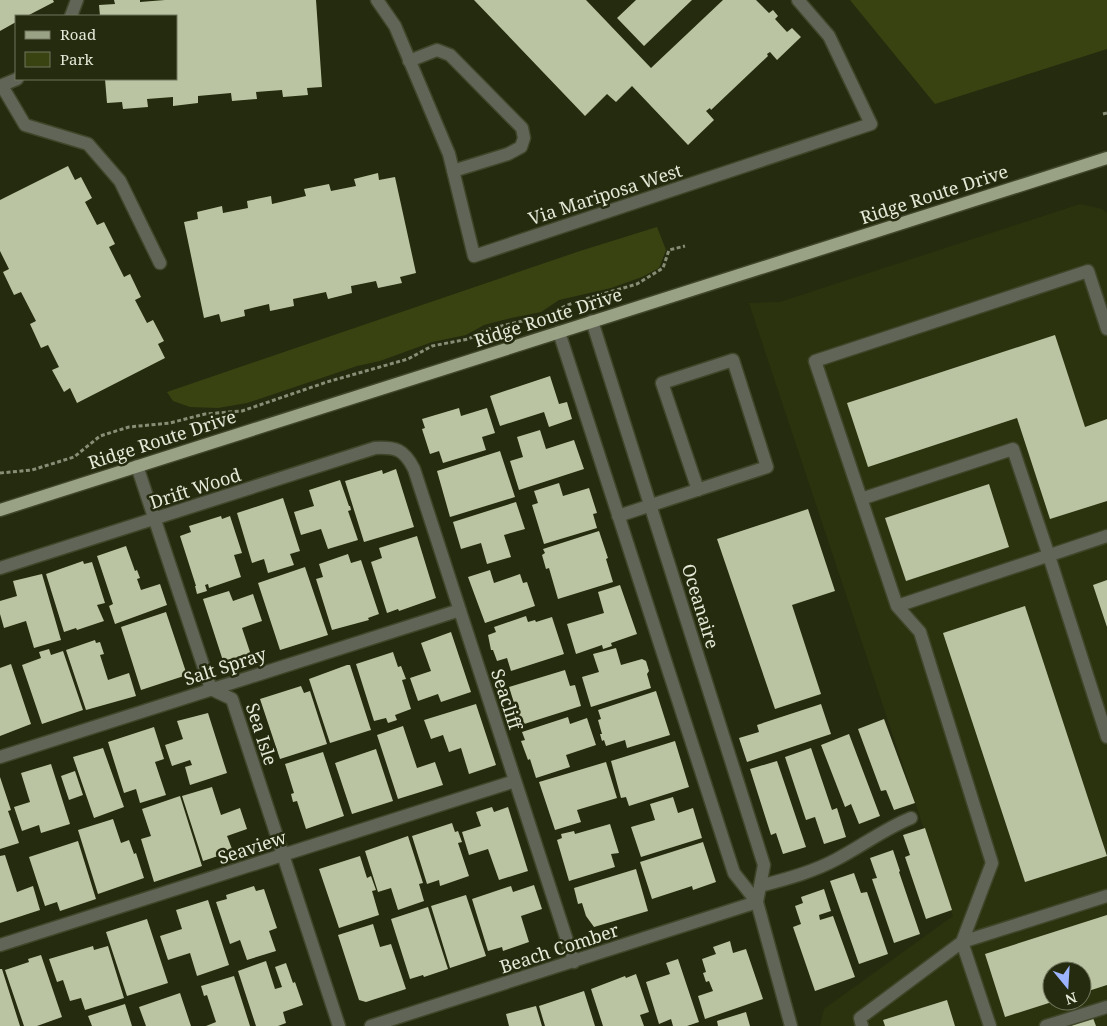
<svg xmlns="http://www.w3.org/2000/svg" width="1107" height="1026" font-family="'Noto Serif',serif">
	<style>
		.built { fill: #2b330e; fill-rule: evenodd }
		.green { fill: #394311 }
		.building { fill: #bbc4a2 }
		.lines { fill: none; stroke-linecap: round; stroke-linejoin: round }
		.minor-casing { stroke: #40462a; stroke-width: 15 }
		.major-casing { stroke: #40462a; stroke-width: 15 }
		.path { stroke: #888d76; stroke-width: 3; stroke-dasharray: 4 2.5; stroke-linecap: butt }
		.minor { stroke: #616557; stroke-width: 12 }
		.major { stroke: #9aa286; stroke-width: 12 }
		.labels { text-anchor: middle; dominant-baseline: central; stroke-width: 5; stroke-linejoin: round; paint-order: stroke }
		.street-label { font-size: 18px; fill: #e4e9d8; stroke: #252b0e }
	</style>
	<rect width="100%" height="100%" fill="#252b0e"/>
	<path class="built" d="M1080,204l22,5 5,4v813h-287l4,-17 129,-93 -204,-613 31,-1zM1052,971h30v30h-30z"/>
	<path class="green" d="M850,0h257v49l-172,55z
		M657,227l9,23 -7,18 -17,9 -31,11 -52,12 -18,12 -30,6 -27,7 -18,10 -34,7 -52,19 -23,5 -110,37 -29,5 -28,-1 -17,-6 -6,-9 413,-141z"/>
	<path class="building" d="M0,0h53l1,2 -27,14h-11v6l-16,9z
		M114,0h26v2l25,-2h151l6,87 -15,1 1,7 -25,2 -1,-7 -26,2 1,7 -25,2 -1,-8 -33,3v7l-25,3v-9l-26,2 1,8 -25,2 -1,-7 -15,1 -2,-24h71v-63h-76l-1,-11 16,-1z
		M474,0h112l65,68 72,-68h33l13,13 4,-3 5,6 -3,3 12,13 5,-4 9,9 -24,23 -7,-8 -3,2 1,2 -57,54 -1,-2 -4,3 8,9 -26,25 -56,-59 -16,16 -9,-8 -22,22z
		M636,0h56l-48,46 -27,-28z
		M68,166l7,14 6,-3 11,21 -7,4 12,23 7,-3 11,22 -6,3 15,30 6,-3 11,23 -6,3 12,23 6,-3 11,21 -6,3 7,14 -88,45 -7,-15 -6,4 -12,-22 7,-3 -11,-22 -7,3 -11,-24 6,-3 -15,-29 -7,3 -11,-23 6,-3 -9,-18v-51z
		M378,173l1,7 16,-3 21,96 -16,4 2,6 -24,5 -2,-7 -25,5 1,7 -24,6 -2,-7 -33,7 1,7 -24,5 -1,-7 -25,6 1,6 -24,6 -2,-8 -15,4 -20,-96 14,-3 -1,-7 25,-6 1,7 25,-5 -1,-7 24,-5 1,8 34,-8 -2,-7 25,-5 2,7 25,-5 -2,-7z
		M1055,335l30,92 22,-8v82l-57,18 -33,-101 -149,49 -21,-64z
		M550,376l9,28 8,-2 5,17 -23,8 -5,-15 -44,14 -10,-30z
		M459,408l2,8 26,-8 8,25 -13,4 4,13 -43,13 -4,-12 -9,3 -8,-25 3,-1 -3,-9z
		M540,430l6,19 28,-9 10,29 -65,21 -9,-29 13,-4 -6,-20z
		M500,451l15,46 -65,20 -13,-46z
		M396,469l18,58 -50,15 -19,-61 37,-11 1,4z
		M340,480l9,26h1l1,4 -3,1 10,29 -30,9 -7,-20 -20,6 -7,-23 20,-6 -5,-16z
		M559,483l4,13 26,-8 8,25 -4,1 4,14 -53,16 -12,-39 6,-2 -4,-12z
		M989,484l20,63 -103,34 -21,-63z
		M283,498l17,53 -10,3 4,11 -26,8 -4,-14 -12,4 -15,-50z
		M516,502l9,27 -21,6 7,22 -24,7 -6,-21 -20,6 -8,-27z
		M808,509l27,82 -43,14 29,89 -46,15 -58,-170z
		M221,516l1,3 8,-3 12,37 -8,2 7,22 -32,11 -1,-4 -3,1 2,6 -10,3 -2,-8h1l-16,-50 11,-4 -2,-6z
		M599,531l9,27 -2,1 7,23 -55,17 -9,-31 -3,1 -4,-14 3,-2 -2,-4z
		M417,536l19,62 -37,13 -1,-2 -11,4 -16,-51 11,-4 -3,-10z
		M126,546l9,25 2,-1 3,8 -3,1 4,11 19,-6 7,21 -52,19 -6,-18 4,-2 -16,-48z
		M348,554l3,9 10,-3 18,54 -11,4 1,2 -37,10 -16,-51 7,-2 -4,-13z
		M83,561l1,3 8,-2 13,41 -8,2 7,16 -27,9 -1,-2 -12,4 -18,-58z
		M305,567l23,68 -48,15 -22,-67z
		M490,570l4,13 26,-9 3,9 4,-1 8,24 -50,17 -17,-46z
		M42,574l19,66 -27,8 -8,-27 -22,7 -4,-14v-13l17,-5 -4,-15z
		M1107,580v47l-14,-42z
		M620,585l17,49 -26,9 1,3 -9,3 -1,-4 -26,9 -9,-30 37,-11 -6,-21z
		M229,591l4,10 20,-7 9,27 -20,7 10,30 -27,9 -22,-68z
		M1025,606l82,250 -82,26 -82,-249z
		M166,612l21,63 -46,15 -20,-63z
		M526,616l2,6 7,-2 1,2 16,-5 12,37 -53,17 -4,-13 -10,3 -4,-11h-2l-3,-15 8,-3 -2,-5z
		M451,632l20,60 -30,10 -3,-8 -20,7 -8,-23 21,-7 -10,-28z
		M95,640l1,3 4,-1 4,12 -4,1 8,25 21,-7 7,23 -50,14 -20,-60z
		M616,648l5,17 21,-6 4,2 3,10 -2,3 4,14 -60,19 -9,-30 17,-5 -6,-18z
		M49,649l2,6 12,-4 20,59 -41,14 -20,-59 19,-7 -2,-6z
		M393,652l5,15 3,-1 5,13 -4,1 9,29 -16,6 2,5 -9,3 -2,-5 -12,3 -18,-57z
		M11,664l20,60 -31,12v-68z
		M347,665h3l21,65 -41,13 -21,-64z
		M565,670l5,16 5,-1 6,21 -60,19 -12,-38z
		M301,686l3,7 6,-2 17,53 -47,15 -20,-60z
		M656,691l14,44 -43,13 -2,-8 -19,6 -2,-6 -2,1 -2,-7h2l-4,-14 3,-1 -3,-9z
		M476,704l20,61 -27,9 -8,-26 -12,4 -6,-17 -12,4 -7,-19z
		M821,704l10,30 -84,28 -8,-24 20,-6 -2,-7z
		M208,713l19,60 -37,12 -5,-18 7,-2 -2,-5 -18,6 -7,-21 18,-6 -6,-18z
		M568,717l2,7 17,-6 9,27 -30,10 4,12 -34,11 -6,-19 -2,1 -7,-19 4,-1 -3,-8z
		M884,719l31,84 -21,7 -8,-20 -5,1 -23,-62z
		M403,726l14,42 18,-6 8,23 -45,14 -21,-64z
		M154,727l10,32 -9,3 11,33 -26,8 -4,-14 -12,4 -16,-51z
		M849,734l31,82 -21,8 -8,-20 -6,3 -24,-62z
		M675,741l14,46 -60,19 -3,-9 -5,1 -10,-37z
		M103,748l21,59 -30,11 -21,-61z
		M811,748l21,62 5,-2 9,29 -22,7 -9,-27 -9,3 -21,-63z
		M376,749l17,52 -41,13 -17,-51z
		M323,752l21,64 -38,13 -9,-28 -4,1 -2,-8 3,-1 -9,-29z
		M777,761l29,86 -23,7 -7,-21 -5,2 -21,-66z
		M606,762l11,36 -40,12 4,12 -26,8 -16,-48z
		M51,764l19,60 -29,9 -2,-8 -17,6 -8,-24 16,-5 -9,-29z
		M75,771l8,24 -14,5 -8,-24z
		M0,777l11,33 -3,1 11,32 -19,6z
		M212,787l9,28 19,-7 7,21 -20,7 5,13 -14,4v3l-15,5 -21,-65z
		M180,796l22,70 -48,16 -13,-43 10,-3 -9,-27z
		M673,797l5,16 15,-5 9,30 -61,19 -10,-30 24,-7 -5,-16z
		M492,807l2,5 14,-5 20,64 -29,9 -11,-31 -19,6 -7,-23 19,-6 -5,-14z
		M113,819l8,24 8,-3 5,14 2,-1 8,25 -46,16 -20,-64z
		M452,823l3,9 3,-1 4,11 -4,1 11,33 -29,10 -1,-6 -12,4 -15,-48z
		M610,824l9,29 -8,1 4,13 -46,14 -12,-41 5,-2 -1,-4 13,-3 1,3z
		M925,828l27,82 -26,9 -21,-62 5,-2 -7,-20z
		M408,836l15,47 -4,1 5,17 -26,9 -7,-22 -13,4 -13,-41z
		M78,841l18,58 -36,12 -3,-9 -12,4 -16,-49z
		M703,842l13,40 -23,8 -1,-4 -40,13 -12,-37z
		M893,850l7,21 -1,1 21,62 -26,9 -22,-64 5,-1 -7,-20z
		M5,855l12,37 16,-6 7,24 -40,13v-67z
		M360,856l7,22 4,-2 5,14 -4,1 7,24 -40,13 -20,-59z
		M636,869l12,42 -54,16 -8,-11 -4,-13 -4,1 -4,-16z
		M854,873l7,20 6,-1 21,62 -29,10 -29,-83z
		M534,885l8,24 -21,7 8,26 -26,9 -1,-4 -14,4 -16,-52 39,-13 2,6z
		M254,886l2,5 8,-2 13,39 -8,3 7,20 -29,9 -7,-20 -10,4 -14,-42 11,-3 -1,-4z
		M824,889l7,22 -12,4 1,5 13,-4 22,61 -40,14 -22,-64 8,-3 -6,-18 8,-3 -2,-6z
		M466,895l20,61 -36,12 -19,-62z
		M208,900l21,65 -32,11 -7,-23 -22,7 -8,-24 22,-7 -6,-19z
		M428,907l20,62 -24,8 -1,-2 -13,4 -19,-60z
		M1107,915v70l-25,8v-22h-30v31l-47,15 -20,-63z
		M147,919l21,64 -41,13 -21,-64z
		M373,924l7,23 11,-3 15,45 -40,13 -7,-2 -21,-65z
		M730,941l3,12 13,-4 17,50 -58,20 -7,-23 15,-5 -4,-10 -3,1 -3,-9 3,-1 -4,-13 14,-5 -3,-7z
		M93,946l1,4 14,-4 16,52 -39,12 -4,-12 -11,3 -7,-21 -6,2 -8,-23z
		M41,955l21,62 -25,9h-13l-19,-56 24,-8 -1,-3z
		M678,959l21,63 -12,4h-14l-2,-7 -12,5 -13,-42 24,-8 -4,-11z
		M266,961l9,28 7,-2 -7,-20 11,-4 7,20 2,-1 8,23 -20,7 3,11 -8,3h-22l-18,-55z
		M0,969h2l18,57h-20z
		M636,974l13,38 -9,3 4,11h-41l-12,-37 34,-13 1,2z
		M234,976l16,50h-44l10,-4 -9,-27 -3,1 -3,-10z
		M584,991l11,35h-50l-6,-20z
		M180,993l11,33h-45l-7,-19z
		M947,1000l8,26h-70l-2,-6z
		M125,1004l7,22h-40l-4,-10z
		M536,1006l6,20h-33l-3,-12z
		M746,1012l4,14h-32l-1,-5z
		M1093,1018l3,8h-26z"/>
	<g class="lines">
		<g class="minor-casing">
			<path id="minor" d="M377,0l18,26 54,128 25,102 397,-132 -42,-88 -31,-36
				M71,16l6,-16
				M409,61l28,-11 13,5 72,73 2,10 -3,9 -13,7 -55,17
				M0,86l17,-7
				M2,86l23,39 63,19 32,37 40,82
				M592,321l172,544 -7,37
				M1107,329l-19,-58 -273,90 82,245 210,-70
				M559,332l175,541 23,29 34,124
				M137,466l74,223 21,10 107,327
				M861,499l152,-50 36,107 58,181
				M618,516l149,-49 -34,-107 -71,23 36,107
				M0,568l375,-120c21,-1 29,1 39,21l160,493
				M897,606l23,26 72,231 -30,79 145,-46
				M0,757l460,-147
				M760,886c26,-7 53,-14 77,-27 25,-13 47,-30 74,-41
				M0,945l515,-164
				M371,1026l386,-124
				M862,1026l-2,-8 102,-76 28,84
				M1046,1026l61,-19"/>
		</g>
		<g class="major-casing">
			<path id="major" d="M0,510l1107,-352"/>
		</g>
		<path class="path" d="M1103,114l4,-1
			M0,473l32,-3 42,-13 26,-21 29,-9 41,-4 35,-9 37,-3 85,-29 81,-23 24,-13 36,-7 21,-10 54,-13 32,-14 62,-18 26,-16 6,-18 16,-4"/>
		<use href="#minor" class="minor"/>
		<use href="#major" class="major"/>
	</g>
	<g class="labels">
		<g class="street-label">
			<text transform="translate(605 194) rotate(-18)">Via Mariposa West</text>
			<text transform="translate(934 194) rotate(-18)">Ridge Route Drive</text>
			<text transform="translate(548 317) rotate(-18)">Ridge Route Drive</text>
			<text transform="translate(162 439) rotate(-18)">Ridge Route Drive</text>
			<text transform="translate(195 488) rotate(-18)">Drift Wood</text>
			<text transform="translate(701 606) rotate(73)">Oceanaire</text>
			<text transform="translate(225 666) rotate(-18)">Salt Spray</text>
			<text transform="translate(507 699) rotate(72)">Seacliff</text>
			<text transform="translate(262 734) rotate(72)">Sea Isle</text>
			<text transform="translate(252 847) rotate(-18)">Seaview</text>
			<text transform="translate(559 948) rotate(-18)">Beach Comber</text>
		</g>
	</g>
	<rect x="15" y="15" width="162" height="65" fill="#252b0e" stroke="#71775f"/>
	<rect x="25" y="31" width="25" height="8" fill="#9aa286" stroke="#71775f"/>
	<text x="60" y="40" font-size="15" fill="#e4e9d8">Road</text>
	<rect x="25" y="52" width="25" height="15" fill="#394311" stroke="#71775f"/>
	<text x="60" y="65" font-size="15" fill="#e4e9d8">Park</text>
	<g transform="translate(1067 986) rotate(162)"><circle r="24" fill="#252b0e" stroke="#71775f"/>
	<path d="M0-4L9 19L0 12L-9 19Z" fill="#9cb4fd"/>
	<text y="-8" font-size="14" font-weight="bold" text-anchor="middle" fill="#e4e9d8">N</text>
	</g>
</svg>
